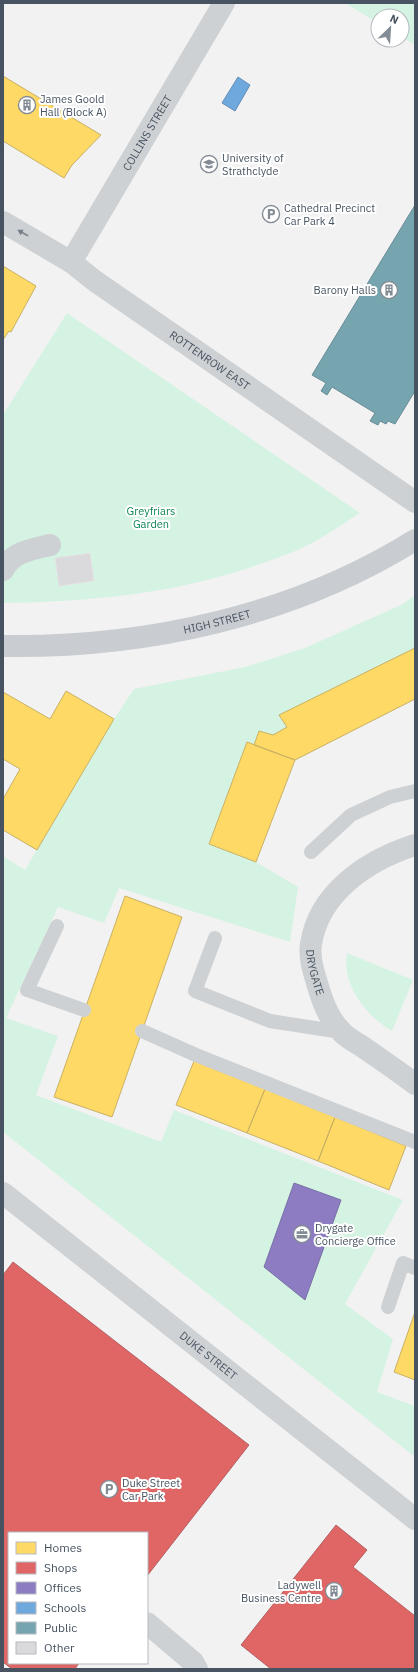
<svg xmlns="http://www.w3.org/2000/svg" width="418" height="1672" font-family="'IBM Plex Sans',sans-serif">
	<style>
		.green { fill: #d5f3e3 }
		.homes { fill: #ffd966; stroke: #c8b164 }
		.shops { fill: #e06666; stroke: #b26064 }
		.offices { fill: #8e7cc3; stroke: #7970a6 }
		.schools { fill: #6fa8dc; stroke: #638eb7 }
		.public { fill: #76a5af; stroke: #688c98 }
		.building { fill: #dadadc; stroke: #e4e4e5 }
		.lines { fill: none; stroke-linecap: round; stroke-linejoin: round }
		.lane { stroke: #ced1d3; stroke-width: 14 }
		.street { stroke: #ced1d3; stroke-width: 22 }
		.secondary { stroke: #cfd2d5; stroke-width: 22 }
		.primary { stroke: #c9cdd1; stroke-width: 22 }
		.oneway { fill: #767f89 }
		.labels { text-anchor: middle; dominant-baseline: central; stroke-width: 4; stroke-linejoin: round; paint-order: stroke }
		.poi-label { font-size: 11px; fill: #475361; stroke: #fff; text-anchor: start }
		.street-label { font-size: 11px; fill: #475361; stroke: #fff }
		.park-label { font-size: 11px; fill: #0e8653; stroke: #fff }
	</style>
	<rect width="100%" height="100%" fill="#f3f2f2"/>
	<path class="green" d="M345,3h70v42l-13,-8v-21h-24v7z
		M67,313l293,200c-18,11 -35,24 -54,33 -14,7 -29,12 -43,17 -82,30 -172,39 -260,40v-188z
		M415,595v53l-136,67 8,12 -14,8 -14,-4 -5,14 -7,-3 -38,101 47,19 42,25 -8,55 -171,-54 -15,35 -46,-16 -52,111 52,18 -22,59 125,47 13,-32 229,90 -58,104 48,35 -16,53 38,14v51l-412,-325v-276l22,14 89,-151 20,-30 111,-22 60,-19 98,-44z
		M347,953l66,27 -21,51c-25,-14 -51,-47 -45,-78z"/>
	<path class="homes" d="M3,76l98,59 -29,30 -8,13 -61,-37z
		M3,266l33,20 -25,46 -2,-1 -6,9z
		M415,648v51l-120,61 -41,-15 5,-14 14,4 14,-8 -8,-12z
		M66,691l48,28 -77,131 -34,-20v-31l17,-30 -17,-10v-67l47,27z
		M247,742l48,18 -39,102 -47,-18z
		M125,896l57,21 -70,200 -58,-20z
		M194,1061l71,28 -18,44 -71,-28z
		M265,1089l70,28 -17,44 -71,-28z
		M335,1117l71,29 -17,44 -71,-29z
		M415,1312v68l-21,-8z"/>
	<path class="shops" d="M13,1262l236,183 -102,131v-43h-138v130h70l-4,6h-63l-9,-7v-387z
		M336,1525l31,25 -14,17 62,49v53h-144l-30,-24z"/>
	<path class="offices" d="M294,1183l47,17 -36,100 -41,-33z"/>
	<path class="schools" d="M238,77l12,8 -15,26 -13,-8z"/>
	<path class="public" d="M415,205v186l-20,33 -7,-3 -2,3 -6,-3 -2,4 -8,-4 5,-8 -43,-26 -5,8 -6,-4 5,-8 -14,-8z"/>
	<path class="building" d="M90,553l4,28 -35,5 -4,-28z"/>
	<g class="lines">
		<path class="lane" d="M311,852l40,-37 39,-18 25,-6
			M57,926l-30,64 57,20
			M215,938l-20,53 75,30 71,11
			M142,1031l54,24 219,87
			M388,1307l15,-44 12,5"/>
		<g class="street">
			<path id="s1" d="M3,222l68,40 24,19 320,221"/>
			<path id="s2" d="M71,262l153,-259"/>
			<path d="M3,570c9,-18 29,-21 47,-25"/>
			<path id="s3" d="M415,845c-47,15 -96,47 -104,99 -2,13 2,26 6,39 5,17 11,35 24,48 5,7 15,11 22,16 17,12 35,24 52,37"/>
			<path d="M147,1623l46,39 4,7"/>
		</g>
		<path class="secondary" id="s4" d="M3,1193l412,326"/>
		<path class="primary" id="s5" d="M3,646c143,2 290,-30 412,-106"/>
	</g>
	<defs><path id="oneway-solid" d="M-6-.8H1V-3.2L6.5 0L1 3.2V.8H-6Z"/></defs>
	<use class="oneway" href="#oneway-solid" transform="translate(23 233) rotate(-151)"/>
	<defs>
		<g id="building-ring" transform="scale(0.9)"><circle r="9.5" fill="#fff" stroke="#838b94" stroke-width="1.5"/><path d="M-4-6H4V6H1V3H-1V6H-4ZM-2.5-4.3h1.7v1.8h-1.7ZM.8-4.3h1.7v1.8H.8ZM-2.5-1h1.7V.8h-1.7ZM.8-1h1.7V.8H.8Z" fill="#838b94"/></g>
		<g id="university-ring" transform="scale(0.9)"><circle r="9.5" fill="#fff" stroke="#838b94" stroke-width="1.5"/><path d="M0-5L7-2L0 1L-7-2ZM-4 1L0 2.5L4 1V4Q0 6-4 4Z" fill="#838b94"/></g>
		<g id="parking-ring" transform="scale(0.9)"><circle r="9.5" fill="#fff" stroke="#838b94" stroke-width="1.5"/><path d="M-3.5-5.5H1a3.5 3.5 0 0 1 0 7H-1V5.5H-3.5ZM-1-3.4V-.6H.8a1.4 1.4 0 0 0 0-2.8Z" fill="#838b94"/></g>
		<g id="office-ring" transform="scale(0.9)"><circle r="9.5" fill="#fff" stroke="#838b94" stroke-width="1.5"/><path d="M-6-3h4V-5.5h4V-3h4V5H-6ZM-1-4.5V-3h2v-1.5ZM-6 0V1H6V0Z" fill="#838b94"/></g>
	</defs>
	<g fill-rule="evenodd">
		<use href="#building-ring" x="27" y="105"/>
		<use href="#university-ring" x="209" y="164"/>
		<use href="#parking-ring" x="271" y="214"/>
		<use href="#building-ring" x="389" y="290"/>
		<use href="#office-ring" x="302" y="1234"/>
		<use href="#parking-ring" x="109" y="1489"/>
		<use href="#building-ring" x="334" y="1591"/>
	</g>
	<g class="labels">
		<g class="poi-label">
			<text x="40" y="99">James Goold<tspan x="40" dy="13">Hall (Block A)</tspan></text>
			<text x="222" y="158">University of<tspan x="222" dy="13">Strathclyde</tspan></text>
			<text x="284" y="208">Cathedral Precinct<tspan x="284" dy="13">Car Park 4</tspan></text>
			<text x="376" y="290" text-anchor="end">Barony Halls</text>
			<text x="315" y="1228">Drygate<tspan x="315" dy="13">Concierge Office</tspan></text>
			<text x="122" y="1483">Duke Street<tspan x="122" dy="13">Car Park</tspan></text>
			<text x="321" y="1585" text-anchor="end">Ladywell<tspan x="321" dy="13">Business Centre</tspan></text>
		</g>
		<g class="street-label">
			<text stroke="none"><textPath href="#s2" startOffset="150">COLLINS STREET</textPath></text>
			<text stroke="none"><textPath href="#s1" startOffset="249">ROTTENROW EAST</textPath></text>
			<text stroke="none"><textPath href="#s5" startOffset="216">HIGH STREET</textPath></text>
			<text stroke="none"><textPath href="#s3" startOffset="180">DRYGATE</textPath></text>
			<text stroke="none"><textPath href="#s4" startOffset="262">DUKE STREET</textPath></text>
		</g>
		<g class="park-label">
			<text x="151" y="511">Greyfriars<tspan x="151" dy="13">Garden</tspan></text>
		</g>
	</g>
	<rect width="418" height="1672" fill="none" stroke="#475361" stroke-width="8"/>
	<rect x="8" y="1532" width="140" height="132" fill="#ffffff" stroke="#b5bac0"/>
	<rect x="16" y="1542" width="20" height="12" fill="#ffd966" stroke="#b5bac0"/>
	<text x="44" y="1552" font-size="12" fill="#475361">Homes</text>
	<rect x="16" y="1562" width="20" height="12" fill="#e06666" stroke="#b5bac0"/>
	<text x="44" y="1572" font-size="12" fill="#475361">Shops</text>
	<rect x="16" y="1582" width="20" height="12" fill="#8e7cc3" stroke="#b5bac0"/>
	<text x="44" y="1592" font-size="12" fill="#475361">Offices</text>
	<rect x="16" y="1602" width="20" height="12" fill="#6fa8dc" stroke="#b5bac0"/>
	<text x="44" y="1612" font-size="12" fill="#475361">Schools</text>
	<rect x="16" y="1622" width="20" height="12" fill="#76a5af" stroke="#b5bac0"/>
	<text x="44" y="1632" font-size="12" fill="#475361">Public</text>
	<rect x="16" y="1642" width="20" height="12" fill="#dadadc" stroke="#b5bac0"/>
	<text x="44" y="1652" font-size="12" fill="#475361">Other</text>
	<g transform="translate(390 28) rotate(25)"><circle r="19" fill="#ffffff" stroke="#b5bac0"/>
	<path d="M0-3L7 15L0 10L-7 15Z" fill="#838b94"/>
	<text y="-6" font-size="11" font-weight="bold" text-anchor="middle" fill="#475361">N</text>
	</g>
</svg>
